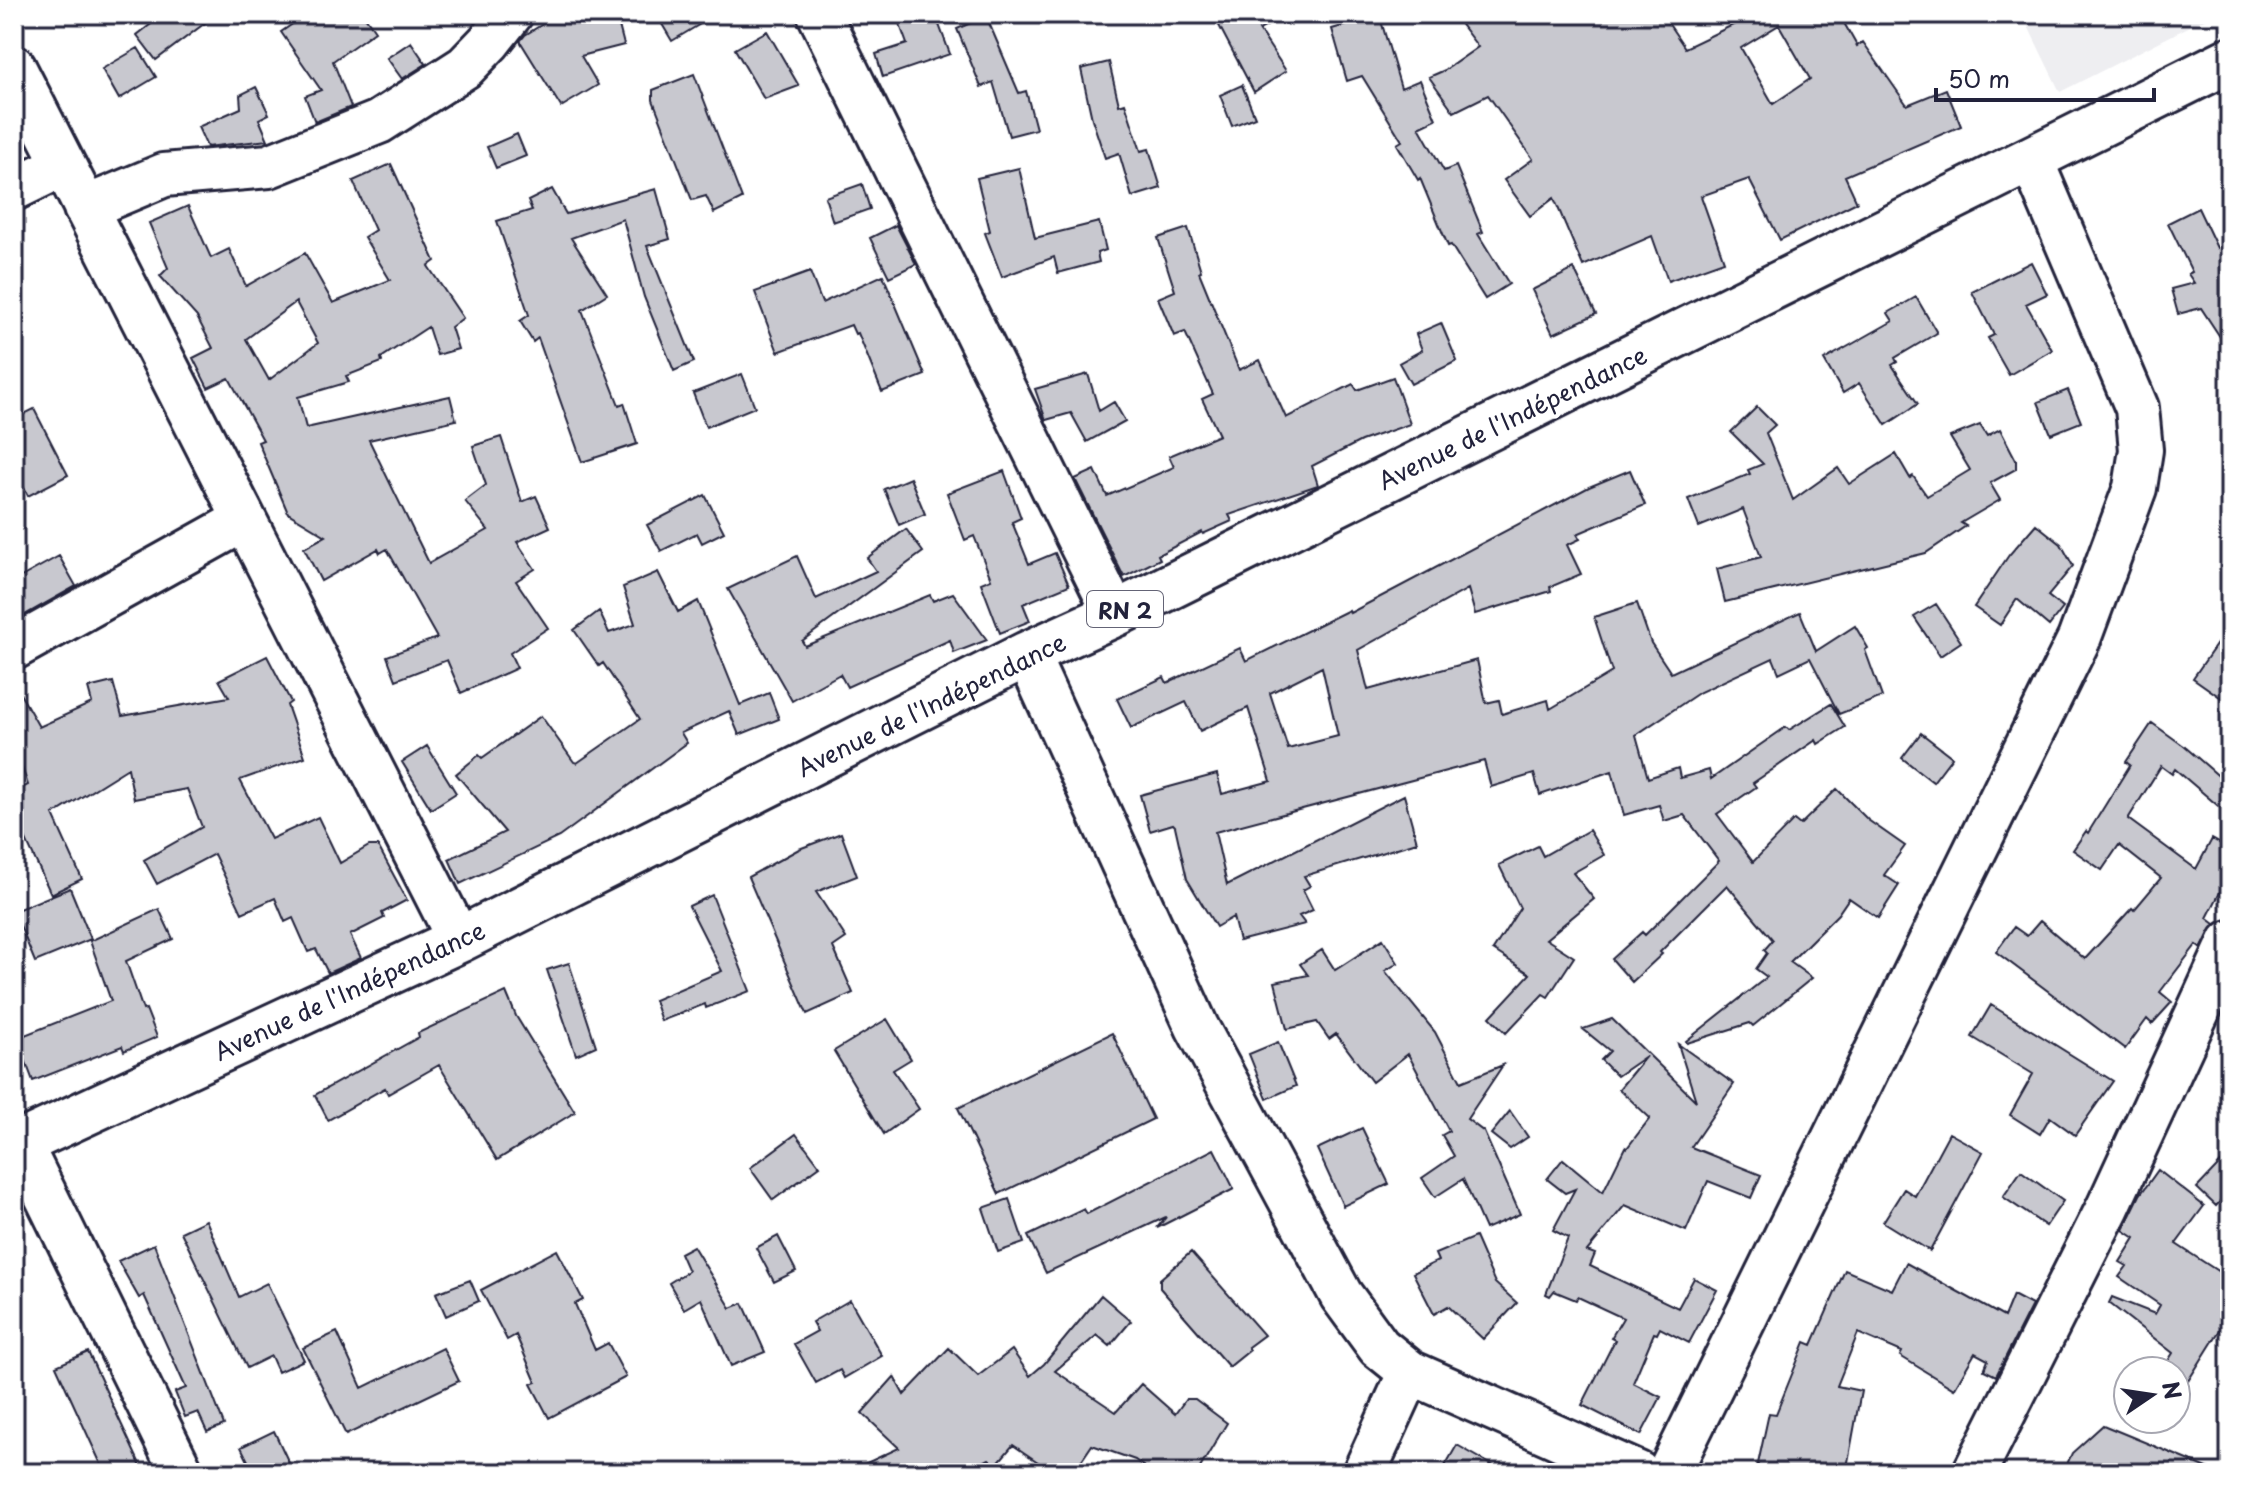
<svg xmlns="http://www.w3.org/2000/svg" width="2244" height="1487" font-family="'Playpen Sans',sans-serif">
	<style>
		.built { fill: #eeeef1 }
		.building { fill: #c8c8cf; stroke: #22223b; stroke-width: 2; fill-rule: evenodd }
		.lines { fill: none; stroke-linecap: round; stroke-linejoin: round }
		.minor-casing { stroke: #22223b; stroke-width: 48 }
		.major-casing { stroke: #22223b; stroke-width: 50 }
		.minor { stroke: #fff; stroke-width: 42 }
		.major { stroke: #fff; stroke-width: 44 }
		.labels { text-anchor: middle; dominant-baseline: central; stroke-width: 8; stroke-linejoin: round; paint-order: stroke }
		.shield { fill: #fff; stroke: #646476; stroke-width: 2 }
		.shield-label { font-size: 22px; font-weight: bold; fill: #22223b }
		.street-label { font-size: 24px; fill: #22223b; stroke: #fff }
	</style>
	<rect width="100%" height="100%" fill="#fff"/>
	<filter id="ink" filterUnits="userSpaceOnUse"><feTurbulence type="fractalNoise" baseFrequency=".0125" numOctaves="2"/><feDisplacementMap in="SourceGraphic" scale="16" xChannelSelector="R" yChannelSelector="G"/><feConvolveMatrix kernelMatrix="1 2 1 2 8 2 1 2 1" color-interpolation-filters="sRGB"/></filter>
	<g filter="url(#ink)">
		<path class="built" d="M2022,14h192l-154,78z"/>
		<path class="building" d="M164,14h53l-61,46 -19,-25z
			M307,14h56l12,17 -42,30 18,46 -36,15 -10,-26 16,-6 -40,-58z
			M559,14h57l8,31 -43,11 17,29 -37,22 -41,-66 5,-6z
			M656,14h61l-45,27z
			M896,14h39l15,40 -67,23 -7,-23 31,-10z
			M1213,14h76l-30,16 27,41 -32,21z
			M1343,14h36l22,74 19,-8 16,39 -17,8 25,44 12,-5 27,66 -5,2 31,50 -24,15 -34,-54 -3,1 -28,-68 -2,2 -21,-36 5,-3 -40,-65 -15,5 -15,-52 14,-4z
			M1453,14h209l23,34 50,-24 -6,-10h110l18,32 6,-4 44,63 39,-16 15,37 -116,50 12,26 -77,38 -31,-61 -48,17 23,65 -56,20 -16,-45 -69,30 -29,-68 -24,18 -26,-36 29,-21 -45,-64 -34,17 -25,-35 16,-7 33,-23zM1779,25l31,54 -37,25 -32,-56z
			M986,16l33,77 7,-2 10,38 -27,7 -16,-54 -12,5 -24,-58z
			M767,31l32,55 -35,13 -29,-50z
			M411,42l15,22 -24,15 -15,-21z
			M138,48l18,29 -37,22 -17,-30z
			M1109,62l10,43 6,-2 16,48 8,-2 12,39 -29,9 -13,-44 -14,5 -13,-39 -11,-50z
			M694,74l48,125 -28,14 -8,-17 -14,4 -39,-100v-10z
			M1242,85l13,32 -23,9 -12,-31z
			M256,87l13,27 -10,5 9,21 -61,7 -9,-20 43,-19 -1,-13z
			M517,134l9,22 -30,12 -9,-21z
			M391,164l44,97 -7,5 35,52 -12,9 7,22 -21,6 -9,-28 -47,31 1,4 -36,14 3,6 -51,15 8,31 144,-32 6,24 -87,20 60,123 59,-33 -23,-29 21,-16 -13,-39 28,-9 21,65 14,-6 14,31 -33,15 18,27 -19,12 32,47 -38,25 7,15 -56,25 -14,-33 -51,20 -9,-24 50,-18 -50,-89 -7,4 -2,-4 -57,32 -17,-33 22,-12 -38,-23 -30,-71 5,-2 -34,-62 -21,10 -15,-30 20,-10 -16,-31 -37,-41 8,-8 -19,-45 39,-17 23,52 18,-9 17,37 59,-33 28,50 57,-23 -26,-43 11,-7 -22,-49zM296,302l22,41 -49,37 -23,-41z
			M1019,168l16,70 64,-16 7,28 -9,3 2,9 -41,11 -4,-16 -52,20 -17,-44 5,-2 -13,-53z
			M862,184l8,25 -37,13 -8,-25z
			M552,189l14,25 90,-25 14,50 -23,7 47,116 -20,9 -30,-74 -21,-78 -52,19 36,56 -25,16 37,95 5,-2 13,41 -55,18 -44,-124 -5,4 -13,-21 9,-6 -32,-94 35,-11 -4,-9z
			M2198,208l19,40 13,-7v111l-29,-44 -23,6 -7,-25 23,-6 -6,-9 4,-2 -24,-49z
			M896,225l20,39 -27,13 -19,-39z
			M1188,228l13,43 -2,1 40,98 21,-10 26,58 67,-34 4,6 36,-13 17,47 -49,17 -49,25 6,19 -89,30 3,6 -29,13 -1,-2 -44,23 2,4 -36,18 -49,-98 20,-9 12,26 67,-29 -5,-11 50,-21 -17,-36 11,-5 -28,-62 -11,4 -16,-38 17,-7 -17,-53z
			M2031,262l16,32 -21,10 26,46 -43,25 -21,-37 6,-3 -22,-43z
			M1574,269l22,45 -43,20 -21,-44z
			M810,272l12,31 61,-28 42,100 -43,17 -24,-59 -3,1 -4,-9 -73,27 -23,-60z
			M1916,297l21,36 -42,25 2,4 -5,3 26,39 -32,21 -27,-42 -16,10 -19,-33 69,-39 -5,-8z
			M1441,323l16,38 -46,23 -12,-21 23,-13 -6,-16z
			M742,374l13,33 -49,20 -13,-34z
			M1088,374l11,37 15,-9 11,19 -38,21 -16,-29 -25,7 -11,-31z
			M2068,390l13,32 -30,12 -13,-32z
			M1757,407l18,18 -9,8 27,67 45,-32 11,16 47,-30 14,24 3,-2 14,20 43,-26 -20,-33 30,-12 7,11 13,-7 16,31v9l-26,14 10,17 -39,23 5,3 -40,27 -201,49 -8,-33 44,-12 -18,-48 -44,18 -11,-28 62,-25 -2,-4 15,-6 -32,-32z
			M34,409l34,66 -40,21 -14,-28v-49z
			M1630,470l15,35 -68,29 3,5 -13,6 14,29 -31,13 1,4 -76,23 -7,-25 -110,61 10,40 109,-30 9,43 13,-3 3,14 46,-14 2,9 62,-37 -18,-55 43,-14 14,40 20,30 129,-61 16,39 39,-25 13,22 -3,2 17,47 -43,17 -29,-56 -31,15 -6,-15 -73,34 -64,43 12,43 30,-10 2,10 29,-8 2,9 75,-52 3,3 42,-26 14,23 -27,17 -2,-4 -63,43 3,4 -39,27 36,48 41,-42 6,5 37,-36 31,31 37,26 -21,29 15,10 -21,33 -29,-20 -11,16 -48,48 22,16 -59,48 -3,-3 -63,20 -1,-2 81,-64 -11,-8 11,-16 -3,-3 9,-10 -46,-55 -67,67 2,2 -30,28 -20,-23 30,-27 3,3 74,-74 -35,-46 -20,6 -5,-16 -35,10 -12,-44 -72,24 -6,-21 -43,13 -7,-26 -269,71 12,53 177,-90 13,47 -113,34 6,10 -7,4 10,20 -14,6 6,8 -66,17 -6,-24 -17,10 -29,-48 -12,-53 -2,-2 -23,7 -10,-36 77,-21 5,20 49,-13 -23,-73 -48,23 -14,-29 -55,26 -14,-29 47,-22 3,6 73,-35 6,13 103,-51 1,3 239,-126zM1322,667l16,69 -50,13 -18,-56z
			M1004,471l17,47 -9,4 17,42 26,-11 14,32 -46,19 7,17 -30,12 -19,-50 10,-4 -17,-43 -9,4 -18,-47z
			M910,478l15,36 -26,11 -15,-36z
			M705,495l19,37 -22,11 -5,-10 -36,18 -14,-26z
			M2036,524l25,20 12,22 -25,30 15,12 -14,18 -32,-27 -17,26 -26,-18 35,-52z
			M906,529l17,23 -121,89 3,5 125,-51 3,6 20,-8 34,47 -33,13 -4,-13 -103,47 -7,-13 -48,27 -64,-112 69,-33 19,43 60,-28 -9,-13z
			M59,556l17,30 -62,35v-40z
			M658,572l20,40 20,-11 42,104 29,-12 10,26 -40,16 -10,-24 -48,22 6,10 -128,94 -99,47 -11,-25 56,-27 -49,-58 23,-19 3,3 59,-42 33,46 3,1 63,-44 -37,-56 -4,3 -25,-36 25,-19 10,22 26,-9 -12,-37z
			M1936,604l25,38 -21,14 -26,-39z
			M2230,625v79l-37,-26z
			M267,656l24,46 -4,3 18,52 -65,23 31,59 47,-22 22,46 29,-17h9l29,54 -25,13 2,5 -34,17 11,23 -33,15 -12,-24 -8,3 -15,-34 -8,4 -10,-24 -33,15 -28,-59 -57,30 -13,-24 58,-33 -15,-38 -53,10 -6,-31 -75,47 29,64 -31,15 -31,-67 -6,3v-38l14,-7 -14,-41v-61l25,44 53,-24 -4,-15 25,-6 9,34 107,-19 -10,-17z
			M2152,723l32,23 46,40v30l-55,-47 -3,5 -11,-8 -33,53 68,50 16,-30 18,10v24l-23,45 8,6 -14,25 -5,-4 -36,47 12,10 -20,22 -5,-5 -22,30 -129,-97 18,-25 13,9 13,-15 45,38 47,-51 2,2 27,-32 -42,-33 -17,25 -29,-20 13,-19 2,2 42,-68 -4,-3z
			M1921,733l31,24 -19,25 -31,-24z
			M427,746l29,47 -25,16 -29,-47z
			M1589,830l15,25 -31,18 21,26 -48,40 28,18 -26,40 -5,-3 -37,39 -16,-16 40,-43 -37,-24 27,-42 -21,-43 39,-19 5,10z
			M841,833l16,43 -41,16 30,46 -13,9 20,46 -46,21 -59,-137 51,-28z
			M70,888l21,51 -56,23 -21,-51z
			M712,895l38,96 -44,17 -1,-4 -44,17 -7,-21 68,-29 -33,-65z
			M159,909l14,30 -47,22 17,49 3,-1 11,28 -33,14 -2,-5 -89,35 -16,-43 94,-37 -21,-60z
			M1383,939l15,24 -13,8 50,61 26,50 42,-17 -36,54 17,13 36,82 -35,15 -22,-50 -28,18 -13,-19 32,-22 -12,-21 7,-4 -41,-77 -36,28 -36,-48 -7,5 -12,-17 -30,7 -12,-47 33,-7 -8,-11 22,-14 13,20z
			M569,963l27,83 -20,9 -29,-85z
			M506,992l10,24 59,96 -78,48 -58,-95 -51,29 -3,-6 -57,32 -13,-25 104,-58 -1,-4z
			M1991,1005l122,76 -38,54 -25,-18 -10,17 -30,-19 23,-41 -61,-37z
			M887,1019l24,40 -18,11 26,39 -35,25 -50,-83z
			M1612,1019l84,82 -18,-57 56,40 -43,63 70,28 -10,23 -43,-17 -22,50 -61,-26 -38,46 8,3 -5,12 88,42 16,-30 23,12 -28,53 -29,-15 -3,6 -3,-1 -21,50 28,14 -20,38 -59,-30 33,-65 -4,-2 12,-20 -45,-21 -2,3 -22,-9 -4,5 -4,-2 22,-56 -15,-8 22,-41 -10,4 -18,-14 16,-20 40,33 22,-45 2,1 23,-30 -31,-29 27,-33 -29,20 -16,-16 9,-9 -27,-22z
			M1112,1033l41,86 -154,75 -41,-86z
			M1278,1042l18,44 -29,13 -18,-45z
			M1510,1111l18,26 -18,12 -19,-15z
			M1362,1128l27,56 -46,22 -26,-57z
			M1949,1133l34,19 -53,99 -47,-29 21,-33 11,7z
			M796,1134l24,32 -47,34 -23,-32z
			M1214,1149l20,40 -77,39 9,-11 -120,56 -18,-37 56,-27 3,5z
			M2230,1153v38l-14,15 -19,-18z
			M2158,1170l46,36 -28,38 54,35v35l-42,67 -22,-17 7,-11 -64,-50 3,-6 43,17 5,-9 -41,-28 8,-11 -7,-4 15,-24 -12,-8 17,-35z
			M2021,1171l42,30 -17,25 -43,-29z
			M1009,1199l15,44 -26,9 -15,-44z
			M206,1220l33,77 28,-14 37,77 -26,12 -7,-16 -24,12 -66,-136z
			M778,1236l18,35 -22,11 -18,-34z
			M1475,1237l20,46 22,20 -34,36 -35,-33 -14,8 -21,-41 25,-12 -3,-7z
			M154,1244l70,181 -17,7 -9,-20 -13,5 -10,-25 11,-4 -42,-93 -5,3 -21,-37z
			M693,1246l38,62 12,-5 22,49 -34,14 -30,-67 -17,10 -15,-26 19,-12 -8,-18z
			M557,1250l26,50 -8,4 20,46 13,-7 18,34 -77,41 -18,-34 5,-2 -20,-47 -9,5 -26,-50z
			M1191,1252l73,83 -16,12 2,3 -21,17 -69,-79v-9z
			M1906,1263l98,54 9,-22 19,10 -36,71 -12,-6 4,-10 -13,-7 -21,36 -54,-33 2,-4 -44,-19 -21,53 24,5 -15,82h-90l13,-60 7,1 29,-72 7,3 33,-75 47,20z
			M470,1280l9,21 -33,15 -10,-23z
			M1101,1295l30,26 -21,25 -13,-11 -42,36 61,41 25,-28 34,30 11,-15h9l32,24 -30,50h-45l-17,-13 -43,-15 -19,28h-19l-41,-28 -17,20 -7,-6 -26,14h-118l54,-25 -37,-35 32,-36 10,18 45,-47 29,28 34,-26 18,26 14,-12z
			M850,1300l32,56 -38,22 -4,-8 -24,13 -22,-39 23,-13 -5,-9z
			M337,1332l25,56 81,-40 16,33 -113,54 -43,-87z
			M88,1352l56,121h-39l-49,-107z
			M2103,1425l114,47v1h-154l9,-20z
			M274,1431l16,34 -16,8h-20l-13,-26z
			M1457,1445l49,28h-65z"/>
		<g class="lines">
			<g class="minor-casing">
				<path id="minor" d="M819,14l296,600
					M14,67l445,873
					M14,189l49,-24
					M85,208l79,-33 105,-9 110,-44 86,-55 24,-25 22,-28
					M14,648l230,-128
					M1027,654l170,373 144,268 38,52 31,25 228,101
					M20,1143l162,330
					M1364,1473l46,-101
					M1669,1473l410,-834 56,-151 6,-38 -4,-42 -106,-249
					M1974,1473l134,-266 122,-265"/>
			</g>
			<g class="major-casing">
				<path id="major" d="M14,1146l445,-206 568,-286 88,-40 1115,-554"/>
			</g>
			<use href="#minor" class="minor"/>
			<use href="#major" class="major"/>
		</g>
	</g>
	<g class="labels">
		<rect class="shield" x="1087" y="591" width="76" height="36" rx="6"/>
		<g class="shield-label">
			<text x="1125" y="609">RN 2</text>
		</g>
		<g class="street-label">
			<text transform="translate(1512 417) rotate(-26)">Avenue de l'Indépendance</text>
			<text transform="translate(931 704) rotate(-26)">Avenue de l'Indépendance</text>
			<text transform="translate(349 990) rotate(-25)">Avenue de l'Indépendance</text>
		</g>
	</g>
	<rect width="2244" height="1487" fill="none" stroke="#fff" stroke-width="48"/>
	<rect x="24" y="24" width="2196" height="1439" fill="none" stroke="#22223b" stroke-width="3" filter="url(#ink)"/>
	<g transform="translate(2152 1395) rotate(77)"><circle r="38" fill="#ffffff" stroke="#a7a7b1" stroke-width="2"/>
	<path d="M0-6L14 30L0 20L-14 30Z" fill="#22223b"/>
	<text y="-12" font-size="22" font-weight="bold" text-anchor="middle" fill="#22223b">N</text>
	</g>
	<path d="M1936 88v12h218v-12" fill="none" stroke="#22223b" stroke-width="4"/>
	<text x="1948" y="88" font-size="24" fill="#22223b" stroke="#ffffff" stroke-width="6" paint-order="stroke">50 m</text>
</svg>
